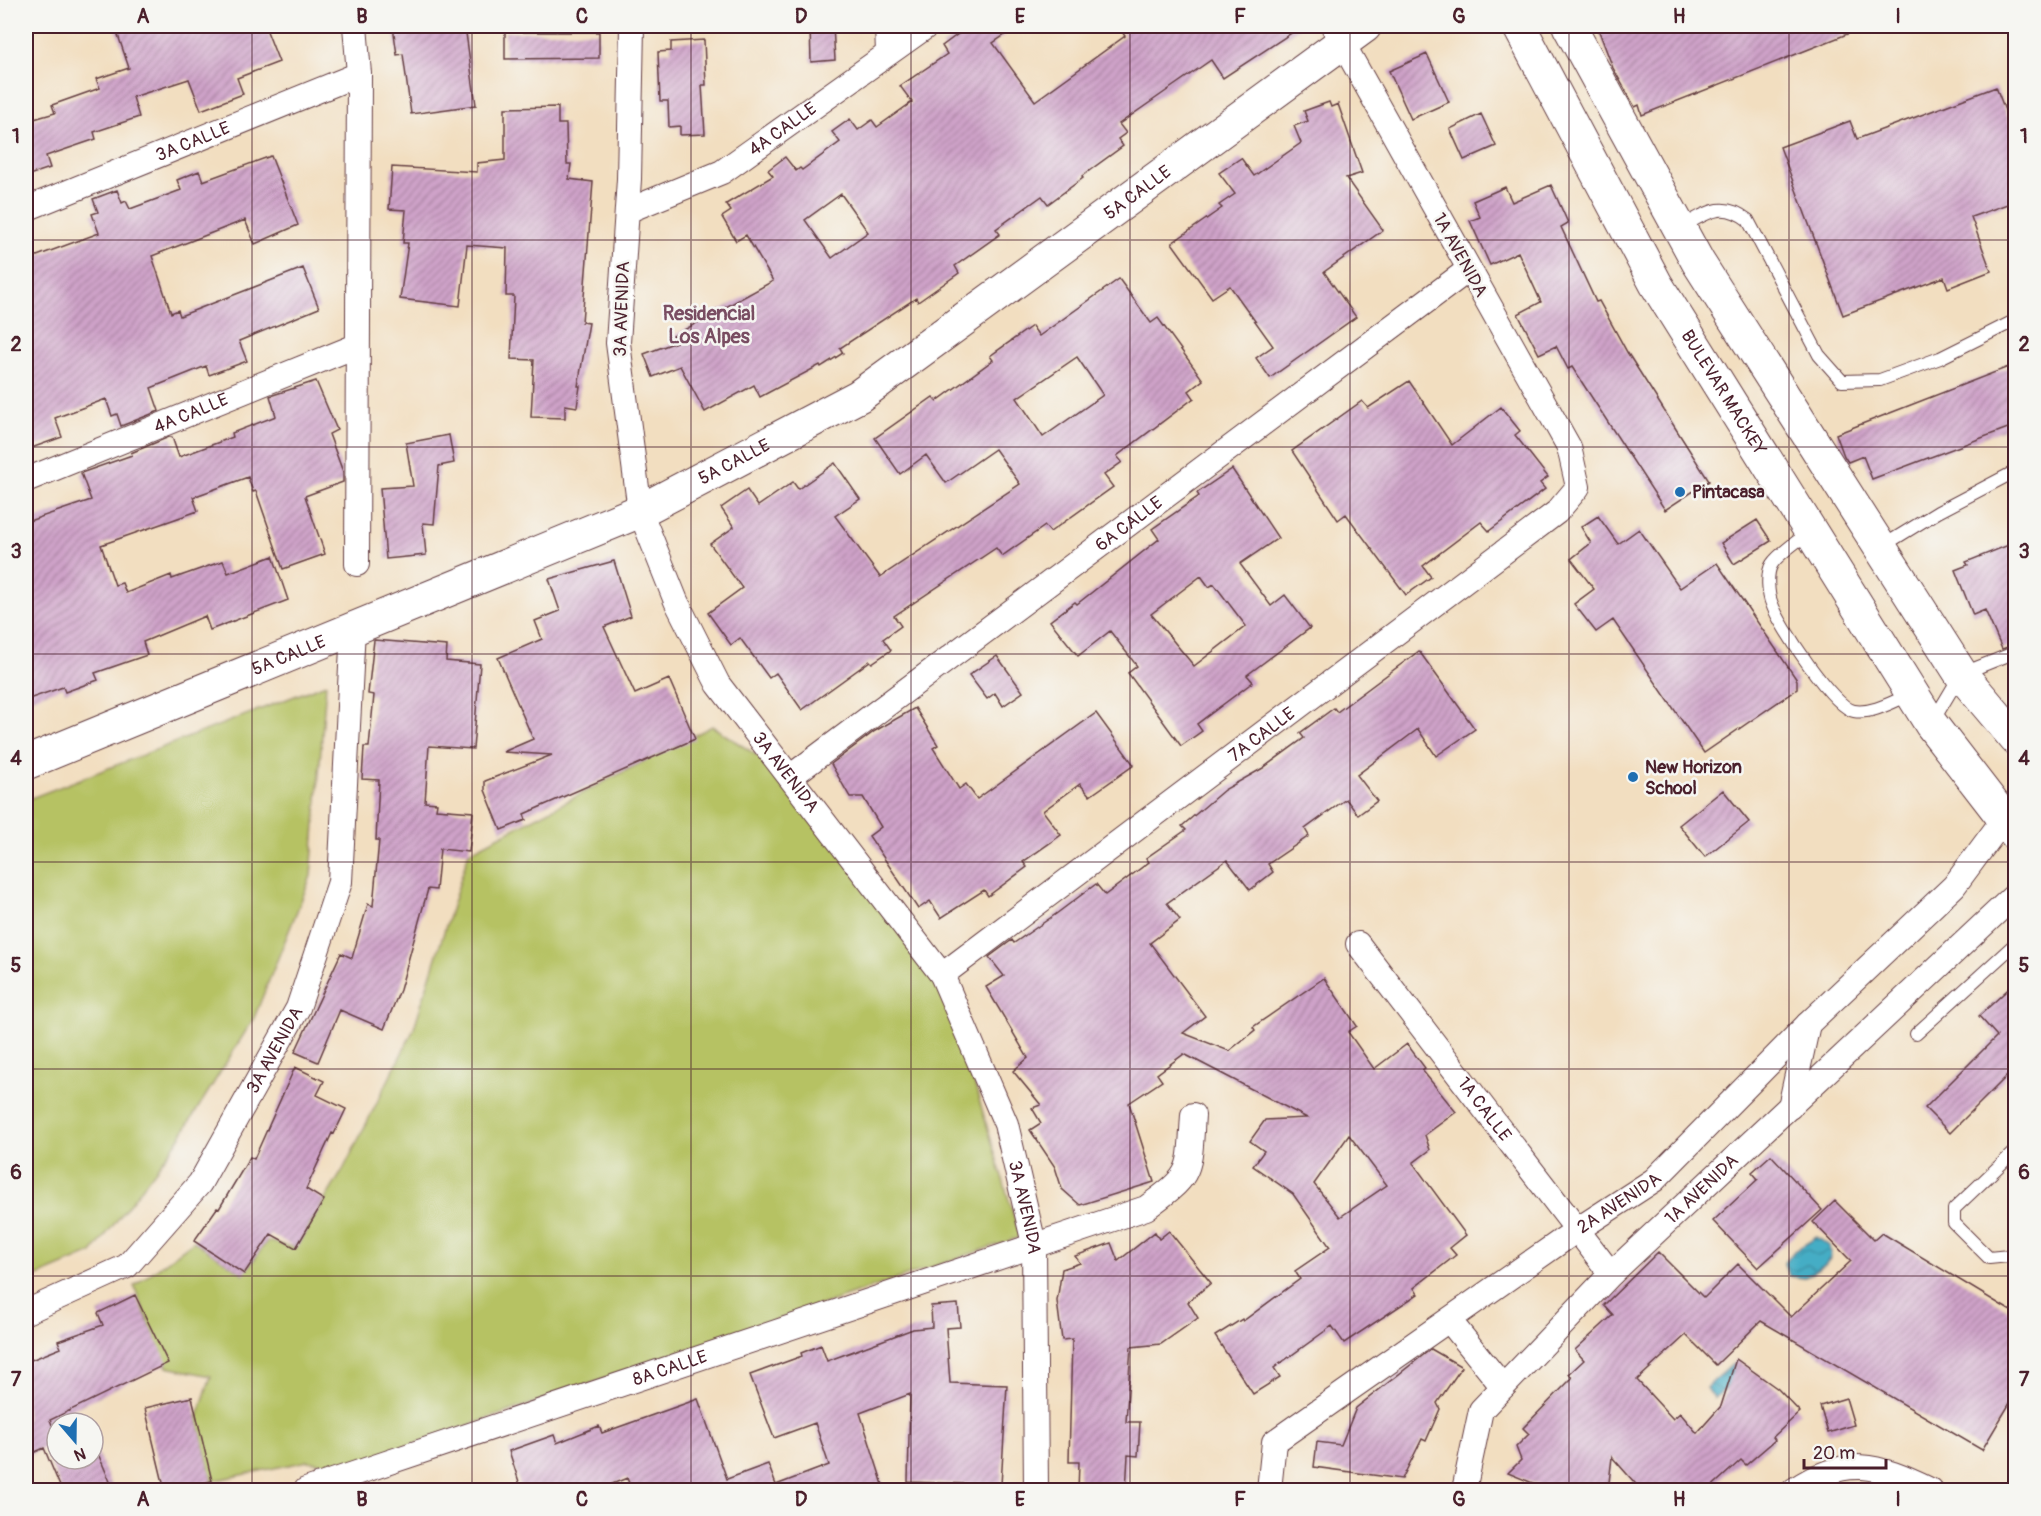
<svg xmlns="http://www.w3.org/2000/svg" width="2041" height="1516" font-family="Pangolin,sans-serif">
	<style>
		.park { fill: #b6c263; stroke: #807047; stroke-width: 1.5 }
		.water { fill: url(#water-waves); stroke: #486678; stroke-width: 1.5 }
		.building { fill: url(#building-hatch); fill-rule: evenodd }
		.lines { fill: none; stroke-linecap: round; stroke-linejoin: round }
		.lane-casing { stroke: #633c41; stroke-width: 14 }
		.street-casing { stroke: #633c41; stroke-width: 26 }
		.secondary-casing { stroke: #633c41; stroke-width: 35 }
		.lane { stroke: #fff; stroke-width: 12 }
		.street { stroke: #fff; stroke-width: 24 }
		.secondary { stroke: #fff; stroke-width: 33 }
		.grid { fill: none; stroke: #4a1f2b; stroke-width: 1.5; stroke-opacity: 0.55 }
		.poi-dot { fill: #1f6fb2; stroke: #f6f6f2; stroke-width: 2 }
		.labels { text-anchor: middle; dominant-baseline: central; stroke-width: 5; stroke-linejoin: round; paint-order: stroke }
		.street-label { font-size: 18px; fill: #4a1f2b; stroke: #f6f6f2 }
		.poi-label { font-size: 18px; font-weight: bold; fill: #4a1f2b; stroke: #f6f6f2; text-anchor: start }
		.neighbourhood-label { font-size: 20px; font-weight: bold; fill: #794d62; stroke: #f6f6f2 }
		.neatline { fill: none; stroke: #4a1f2b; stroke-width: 2 }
		.grid-label { font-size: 20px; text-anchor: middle; font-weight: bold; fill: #4a1f2b }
	</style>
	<defs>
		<pattern id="water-waves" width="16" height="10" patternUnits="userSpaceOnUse" patternTransform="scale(1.5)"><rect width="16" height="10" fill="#45adc5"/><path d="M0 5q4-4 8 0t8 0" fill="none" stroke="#3c8ca0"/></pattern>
		<pattern id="building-hatch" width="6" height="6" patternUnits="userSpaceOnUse" patternTransform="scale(1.5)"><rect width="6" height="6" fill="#cfa3c9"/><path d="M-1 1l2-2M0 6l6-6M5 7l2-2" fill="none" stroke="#aa84a3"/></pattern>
	</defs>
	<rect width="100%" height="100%" fill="#f6f6f2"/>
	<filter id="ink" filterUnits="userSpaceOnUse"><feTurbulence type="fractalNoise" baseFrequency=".0167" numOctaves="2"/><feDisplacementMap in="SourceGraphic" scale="12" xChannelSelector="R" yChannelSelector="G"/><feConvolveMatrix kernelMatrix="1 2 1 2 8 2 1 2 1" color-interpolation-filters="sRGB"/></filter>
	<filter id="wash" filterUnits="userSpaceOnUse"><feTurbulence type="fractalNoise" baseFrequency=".008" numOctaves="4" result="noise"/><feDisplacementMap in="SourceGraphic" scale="24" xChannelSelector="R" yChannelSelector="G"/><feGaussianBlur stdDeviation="1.35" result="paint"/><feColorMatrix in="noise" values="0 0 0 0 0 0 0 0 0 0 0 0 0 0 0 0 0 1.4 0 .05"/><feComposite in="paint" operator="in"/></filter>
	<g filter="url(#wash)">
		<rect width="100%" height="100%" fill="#f2dec0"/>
		<path class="park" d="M326,684l-15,192 -57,142 -77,124 -85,111 -66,28v-481z
			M712,726l78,51 152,198 78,262 -674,230 -38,-6 -96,20 -15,-62 14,-43 -44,-9 -33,-81 60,-45 50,33 23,-33 29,7 47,-78 70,-139 56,-179z"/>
		<path class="water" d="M1817,1237l12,9 2,11 -6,8 -21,13 -15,-2 -4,-13 9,-12z
			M1733,1364l9,9 -27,25 -9,-10z"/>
		<g id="blocks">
			<path class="building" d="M115,26h150l14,36 -42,16 6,16 -42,16 -12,-31 -56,18 6,20 -45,15 2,7 -50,17 4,12 -24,8v-69h4l4,12 21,-6 -3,-8 48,-17 -4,-9 33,-11z
				M393,26h72l11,79 -65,9 -8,-60 -6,1z
				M810,26h23l2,34 -24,2z
				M969,26h49l-25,17 42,58 90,-65 -7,-10h184l-79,52 -12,-18 -39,27 -53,37 7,9 -8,6 5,7 -41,30 1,2 -35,26 -6,-8 -46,33 4,5 -45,32 4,7 -41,29 -2,-4 -76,50 3,5 -22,14 -1,-2 -60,32 -6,-12 -49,27 -25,-46 -27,11 -9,-23 32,-12 -3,-6 100,-55 -27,-46 -10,6 -14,-24 9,-6 -5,-7 47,-28 -5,-6 17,-13 11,14 4,-3 2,2 38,-28 -8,-10 18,-13 8,11 14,-10 5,7 35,-25 -12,-16 47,-32 -5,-8zM841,194l27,38 -36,26 -27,-38z
				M1597,26h268v1l-223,88 -3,-10 -4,2 -22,-39z
				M505,32h94v26l-94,1z
				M704,40l2,45h-4l3,49 -25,1v-9l-11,1 -1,-26h-8l-2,-49 13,-1v-9z
				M1427,54l22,48 -38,17 -22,-48z
				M1996,87l20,52v62l-45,16 20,54 -43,17 -4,-11 -101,38 -63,-168 70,-26 7,18z
				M1329,102l2,5 7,-3 24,69 -16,5 37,52 -59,42 32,45 -86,61 -14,-20 17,-12 -43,-60 -18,12 -40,-55 50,-35 -3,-3 16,-11 -16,-21 22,-15 13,18 47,-33 -7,-17 14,-5 -4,-10z
				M558,107v17h8l1,40h4l-2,15 24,3 -11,140 7,1 -11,63h2l-3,21 -12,-2v13l-34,-1 3,-57 -23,-1 3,-63h-8l1,-48 -40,-3 -7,61 -60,-7 8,-56h-5l3,-33 -17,-1 3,-42 85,5v-9l28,-3v-52z
				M1481,114l15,32 -32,14 -14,-31z
				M271,156l27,69 -43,19 -10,-24 -93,36 19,57 7,-3 2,6 123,-48 16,40 -80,33 8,20 -38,14 -3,-9 -55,22 8,23 -38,15 -4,-12 -5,2 -6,-17 -51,19 7,19 -36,13v-190l73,-27 -7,-19 6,-2 -5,-13 24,-9 5,13 4,-2 4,8 51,-19 -4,-10 22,-9 4,10z
				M1551,185l17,38 -7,4 35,75 3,-1 28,51 82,129 -44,29 -93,-143 -4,2 -12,-23 -17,8 -21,-40 23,-12 -23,-50 -28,13 -20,-44 10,-4 -7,-16 32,-14 7,15z
				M1119,279l32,44 7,-5 45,62 -14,11 5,7 -77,58 5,6 -18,13 9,12 -63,45 -5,-6 -43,30 -6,-8 -102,68 7,10 -18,13 8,11 -19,13 -2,-2 -68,49 -26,-37 -7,5 -29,-40 -9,7 -23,-32 34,-25 -32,-44 24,-17 -13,-19 26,-18 11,16 35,-24 5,7 37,-26 25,36 -25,17 45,61 140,-93 -25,-35 -49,34 -20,-28 -26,19 -25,-36 58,-41 4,4 56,-41 -3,-4 42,-30 7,10zM1077,357l26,38 -60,42 -26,-39z
				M2016,364v61l-144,54 -9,-23 -15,6 -4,-6 -8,-22z
				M316,381l21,49 -8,4 14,38v10l-38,14 20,58 -42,15 -27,-78 -3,1 -5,-15 -55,20 5,14 -97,34 14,40 7,-2 4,10 45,-18 1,4 51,-18 5,12 45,-17 15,44 -78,30 -5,-14 -62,26 4,13 -52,18 3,7 -33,12 -2,-5 -37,13v-178l65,-22 -10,-27 51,-18 -1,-2 38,-16h3l7,20 54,-20 -1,-4 44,-17 -6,-20z
				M1409,381l43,64 49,-38 19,24 -5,4 33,42 -8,6 5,6 -56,42 -8,-9 -58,44 8,11 -25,18 -60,-81 -8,6 -46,-69 70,-50 6,7z
				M449,435l5,28 -15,3 -5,58 -11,-1 3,32 -40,4 -6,-71 33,-2 -7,-43z
				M1232,469l46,69 -38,26 31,42 14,-11 25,33 -63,47 6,7 -56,42 5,7 -21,15 -53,-73 9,-7 -27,-35 -32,25 -28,-35 25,-19 2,2 82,-65 -7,-10 47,-33 -2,-3zM1201,576l8,11 5,-3 32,42 -52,40 -43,-52z
				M1598,516l20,28 21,-15 41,59 37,-25 80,117v9l-93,64 -91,-133 -17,12 -22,-28 20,-15 -23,-30 20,-16 -10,-16z
				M1757,520l14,21 -37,23 -13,-21z
				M2016,542v102l-14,5 -17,-39 -12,5 -18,-45 13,-5 -2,-3z
				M614,561l17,55 -27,11 31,67 34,-15 26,60 -171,75 2,6 -25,10 -16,-40v-9l67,-26 -49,-3 30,-13 -35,-81 44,-19 -7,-18 25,-10 -11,-32z
				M374,640l73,6 -1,15 34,3 -7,85 -44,-3 -4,56 12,1 -1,6 37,3 -4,40 -29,-3 -4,41 -8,-1 -28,101 -16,39 -44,-19 -22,52 -23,-10 46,-99 11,5 16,-54 5,2 6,-66h-3l3,-60 -17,-1 2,-32h5l5,-52 -6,-1z
				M1419,651l56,78 -39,27 -18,-27 -61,46 20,26 -19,14 -12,-16 -41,30 4,7 -41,28 5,8 -23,18 -23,-30 -60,43 13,17 -30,23 55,73 -22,17 46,18 26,-21 -2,-3 71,-49 33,48 -9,6 26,37 33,-25 18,24 -3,2 34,42 -31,23 5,15 -17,13 53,72 -16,13 6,7 -42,33 4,6 -74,49 -12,-17 -58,42 6,9 -27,17 -38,-58 27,-17 1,2 57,-42 -5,-8 35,-24 -37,-53 -40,-28 11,-15 -14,-10 15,-21 42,-2 -123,-64 -27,20 5,7 -33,22 25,79 -74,23 -18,-16 -7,-22 -25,-37 11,-7 -9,-15 9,-3 -28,-34 15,-13 -42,-71 18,-11 -15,-19 23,-17 2,3 42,-29 40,-30 9,11 44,-33 -3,-4 40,-28 -4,-4 42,-36 39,-22 41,-30 -4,-5 34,-25 3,4zM1349,1135l38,50 -47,32 -26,-33z
				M997,656l26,36 -20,14 -8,-13 -8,6 -18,-24z
				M915,708l23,37 -5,3 26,41 7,-5 11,15 119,-86 38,52 -44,31 -10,-12 -37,27 18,24 -38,27 4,5 -39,29 -4,-6 -43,28 -11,-17 -12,8 -49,-73 12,-9 -18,-30h-13l-19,-33 44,-33z
				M1723,790l26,32 -44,35 -26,-32z
				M2016,982v85l-66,66 -25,-25 72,-72 -18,-20z
				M295,1067l29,14 -7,14 29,14 -12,25 -2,-1 -26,56 18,11 -28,48 -25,-14 -27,40 -50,-33 23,-33 2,1 31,-52 4,2z
				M1771,1155l51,55 -64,58 -45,-47 45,-42 -6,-7z
				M1835,1201l39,39 8,-7 134,81v79l-34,57 -221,-129 -45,44 -30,-30 -49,45 36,39 7,-6 17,20 24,-27 15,-47 42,30 22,23 -27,25 2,3 -29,25 -5,-5 -34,31h-65l-30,-34 -4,34h-56l-44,-18 13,-13 -5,-13 13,-13 -6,-6 49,-50 -3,-4 15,-14 -9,-10 38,-35 -9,-10 54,-53 46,46 34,-34 53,53 60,-56 -38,-39z
				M1169,1231l42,52 -23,19 10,16 -37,26 -30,3 -5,75h14l-2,34 -10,-1 -2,36h-48l1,-29h-10l3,-123 -10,1 -5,-39 5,-32 18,-6 -5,-7 36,-13 7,18 37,-29 4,7z
				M135,1295l33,68 -118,57 4,9 3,-1v31h36v-17l21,49h-52l-18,-43 -18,8v-94l35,-14 -3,-7 45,-16 -5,-12z
				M958,1304l2,23 -14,1 4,55 57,2 -6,100 -93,-3 2,-88 -50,19 25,78h-253l-5,-13 -32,13h-73l-13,-40 45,-16 3,8 42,-17 3,7 96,-34 29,80 41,-15 8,21 53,-20 -14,-42 -41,15 -24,-63 52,-19 -1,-3 20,-8 6,16 86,-32 19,-2 -1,-21z
				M1431,1349l31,18 -25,36 3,6 -14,32 -4,-2 -20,40 -88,-12 3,-25 24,3 15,-37z
				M192,1397l20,84 -47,10 -20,-83z
				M1846,1398l8,27 -26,8 -8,-27z"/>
		</g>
	</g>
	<g filter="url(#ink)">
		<use href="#blocks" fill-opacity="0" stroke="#633c41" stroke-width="1.5"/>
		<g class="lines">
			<g class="lane-casing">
				<path id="lane" d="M1681,227c26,-14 41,-27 67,-7l71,135 23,26 38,-1 60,-22 76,-38
					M1810,531c-9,8 -32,23 -38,33 -6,9 -4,31 0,40 7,21 62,104 82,107 19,3 40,-10 57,-17
					M1881,547l57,-35 78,-41
					M1933,721l28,-47 55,-22
					M1916,1034l100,-91
					M2016,1150l-62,59v14l35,35 20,-2 7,-5"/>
			</g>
			<g class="street-casing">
				<g id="street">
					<path d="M355,26l4,48 -2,490"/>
					<path id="s1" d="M632,26l-3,153 -11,164 22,168 36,90 42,83 224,291 64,149 28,120 2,246"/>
					<path d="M887,26l1,27"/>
					<path id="s2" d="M26,209l333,-135"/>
					<path id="s3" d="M627,211l95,-39 205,-146"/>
					<path id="s4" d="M26,480l330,-134"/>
					<path id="s5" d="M790,777l678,-507"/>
					<path id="s6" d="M1358,944l253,330"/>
					<path id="s7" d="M942,975l615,-463 21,-25 -9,-40 -236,-421"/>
					<path d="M1790,1107l18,-83"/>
					<path id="s8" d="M26,1312l101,-46 73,-83 98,-175 42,-126 13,-254"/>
					<path d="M1449,1320l54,67"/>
					<path id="s9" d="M306,1490l840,-282c48,-35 43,-35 47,-93"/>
					<path id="s10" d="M1269,1490l5,-48 303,-212 77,-50 154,-156 146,-138 49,-66"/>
					<path id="s11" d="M1464,1490l17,-80 130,-136 405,-380"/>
					<path d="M1794,1490c52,-35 82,-26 136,0"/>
				</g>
			</g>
			<g class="secondary-casing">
				<g id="secondary">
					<path id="s12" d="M1519,26l137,258 275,440 85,110"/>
					<path d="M1569,26l129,236 263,412 55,65"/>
					<path id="s13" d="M26,763l614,-252 219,-115 506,-370"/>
				</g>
			</g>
			<use href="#lane" class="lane"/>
			<use href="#street" class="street"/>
			<use href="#secondary" class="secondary"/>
		</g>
	</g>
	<path class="grid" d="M252,26v1464M472,26v1464M691,26v1464M911,26v1464M1130,26v1464M1350,26v1464M1569,26v1464M1789,26v1464M26,240h1990M26,447h1990M26,654h1990M26,862h1990M26,1069h1990M26,1276h1990"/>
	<g class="poi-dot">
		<circle cx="1680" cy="492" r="6"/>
		<circle cx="1633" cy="777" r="6"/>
	</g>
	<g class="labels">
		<g class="street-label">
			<text stroke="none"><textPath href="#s3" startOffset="177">4A CALLE</textPath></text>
			<text stroke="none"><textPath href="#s2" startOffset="180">3A CALLE</textPath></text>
			<text stroke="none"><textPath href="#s13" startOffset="1256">5A CALLE</textPath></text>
			<text transform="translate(1460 255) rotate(61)">1A AVENIDA</text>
			<text transform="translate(622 309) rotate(-88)">3A AVENIDA</text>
			<text stroke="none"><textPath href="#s12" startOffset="420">BULEVAR MACKEY</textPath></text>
			<text stroke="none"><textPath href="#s4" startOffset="178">4A CALLE</textPath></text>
			<text stroke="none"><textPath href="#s13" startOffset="770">5A CALLE</textPath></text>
			<text stroke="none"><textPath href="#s5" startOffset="423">6A CALLE</textPath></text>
			<text stroke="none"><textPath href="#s13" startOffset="284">5A CALLE</textPath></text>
			<text stroke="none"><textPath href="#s7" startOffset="400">7A CALLE</textPath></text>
			<text stroke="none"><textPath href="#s1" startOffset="788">3A AVENIDA</textPath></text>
			<text stroke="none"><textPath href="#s8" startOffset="374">3A AVENIDA</textPath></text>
			<text stroke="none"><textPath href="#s6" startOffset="208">1A CALLE</textPath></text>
			<text stroke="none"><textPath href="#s11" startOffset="394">1A AVENIDA</textPath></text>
			<text stroke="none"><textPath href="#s10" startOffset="468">2A AVENIDA</textPath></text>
			<text stroke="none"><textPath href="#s1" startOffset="1292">3A AVENIDA</textPath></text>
			<text stroke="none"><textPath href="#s9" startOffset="384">8A CALLE</textPath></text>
		</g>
		<g class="poi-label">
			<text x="1692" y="492">Pintacasa</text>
			<text x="1645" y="767">New Horizon<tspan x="1645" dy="21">School</tspan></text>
		</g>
		<g class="neighbourhood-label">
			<text x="709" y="313">Residencial<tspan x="709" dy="23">Los Alpes</tspan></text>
		</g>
	</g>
	<rect width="2041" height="1516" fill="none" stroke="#f6f6f2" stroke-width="66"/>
	<g transform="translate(75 1441) rotate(160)"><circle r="28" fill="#f6f6f2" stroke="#b1a0a2" stroke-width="1.5"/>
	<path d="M0-4.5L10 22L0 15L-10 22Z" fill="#1f6fb2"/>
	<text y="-9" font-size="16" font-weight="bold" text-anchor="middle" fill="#4a1f2b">N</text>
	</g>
	<path d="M1804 1459v9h82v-9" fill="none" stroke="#4a1f2b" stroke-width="3"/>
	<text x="1813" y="1459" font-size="18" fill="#4a1f2b" stroke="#f6f6f2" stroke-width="4.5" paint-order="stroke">20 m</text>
	<rect x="33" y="33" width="1975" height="1450" class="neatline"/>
	<g class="grid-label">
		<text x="143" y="23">A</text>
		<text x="362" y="23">B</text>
		<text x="582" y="23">C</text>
		<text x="801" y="23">D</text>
		<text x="1020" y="23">E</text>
		<text x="1240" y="23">F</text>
		<text x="1459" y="23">G</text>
		<text x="1679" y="23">H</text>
		<text x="1898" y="23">I</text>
		<text x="16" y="143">1</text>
		<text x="2024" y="143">1</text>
		<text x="16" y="351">2</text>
		<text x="2024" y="351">2</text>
		<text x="16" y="558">3</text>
		<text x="2024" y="558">3</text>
		<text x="16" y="765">4</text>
		<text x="2024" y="765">4</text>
		<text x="16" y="972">5</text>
		<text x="2024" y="972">5</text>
		<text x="16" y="1179">6</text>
		<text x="2024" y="1179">6</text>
		<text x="16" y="1386">7</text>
		<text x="2024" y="1386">7</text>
		<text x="143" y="1506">A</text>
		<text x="362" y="1506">B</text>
		<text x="582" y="1506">C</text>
		<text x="801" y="1506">D</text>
		<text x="1020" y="1506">E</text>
		<text x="1240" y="1506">F</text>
		<text x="1459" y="1506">G</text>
		<text x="1679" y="1506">H</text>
		<text x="1898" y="1506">I</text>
	</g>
</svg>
